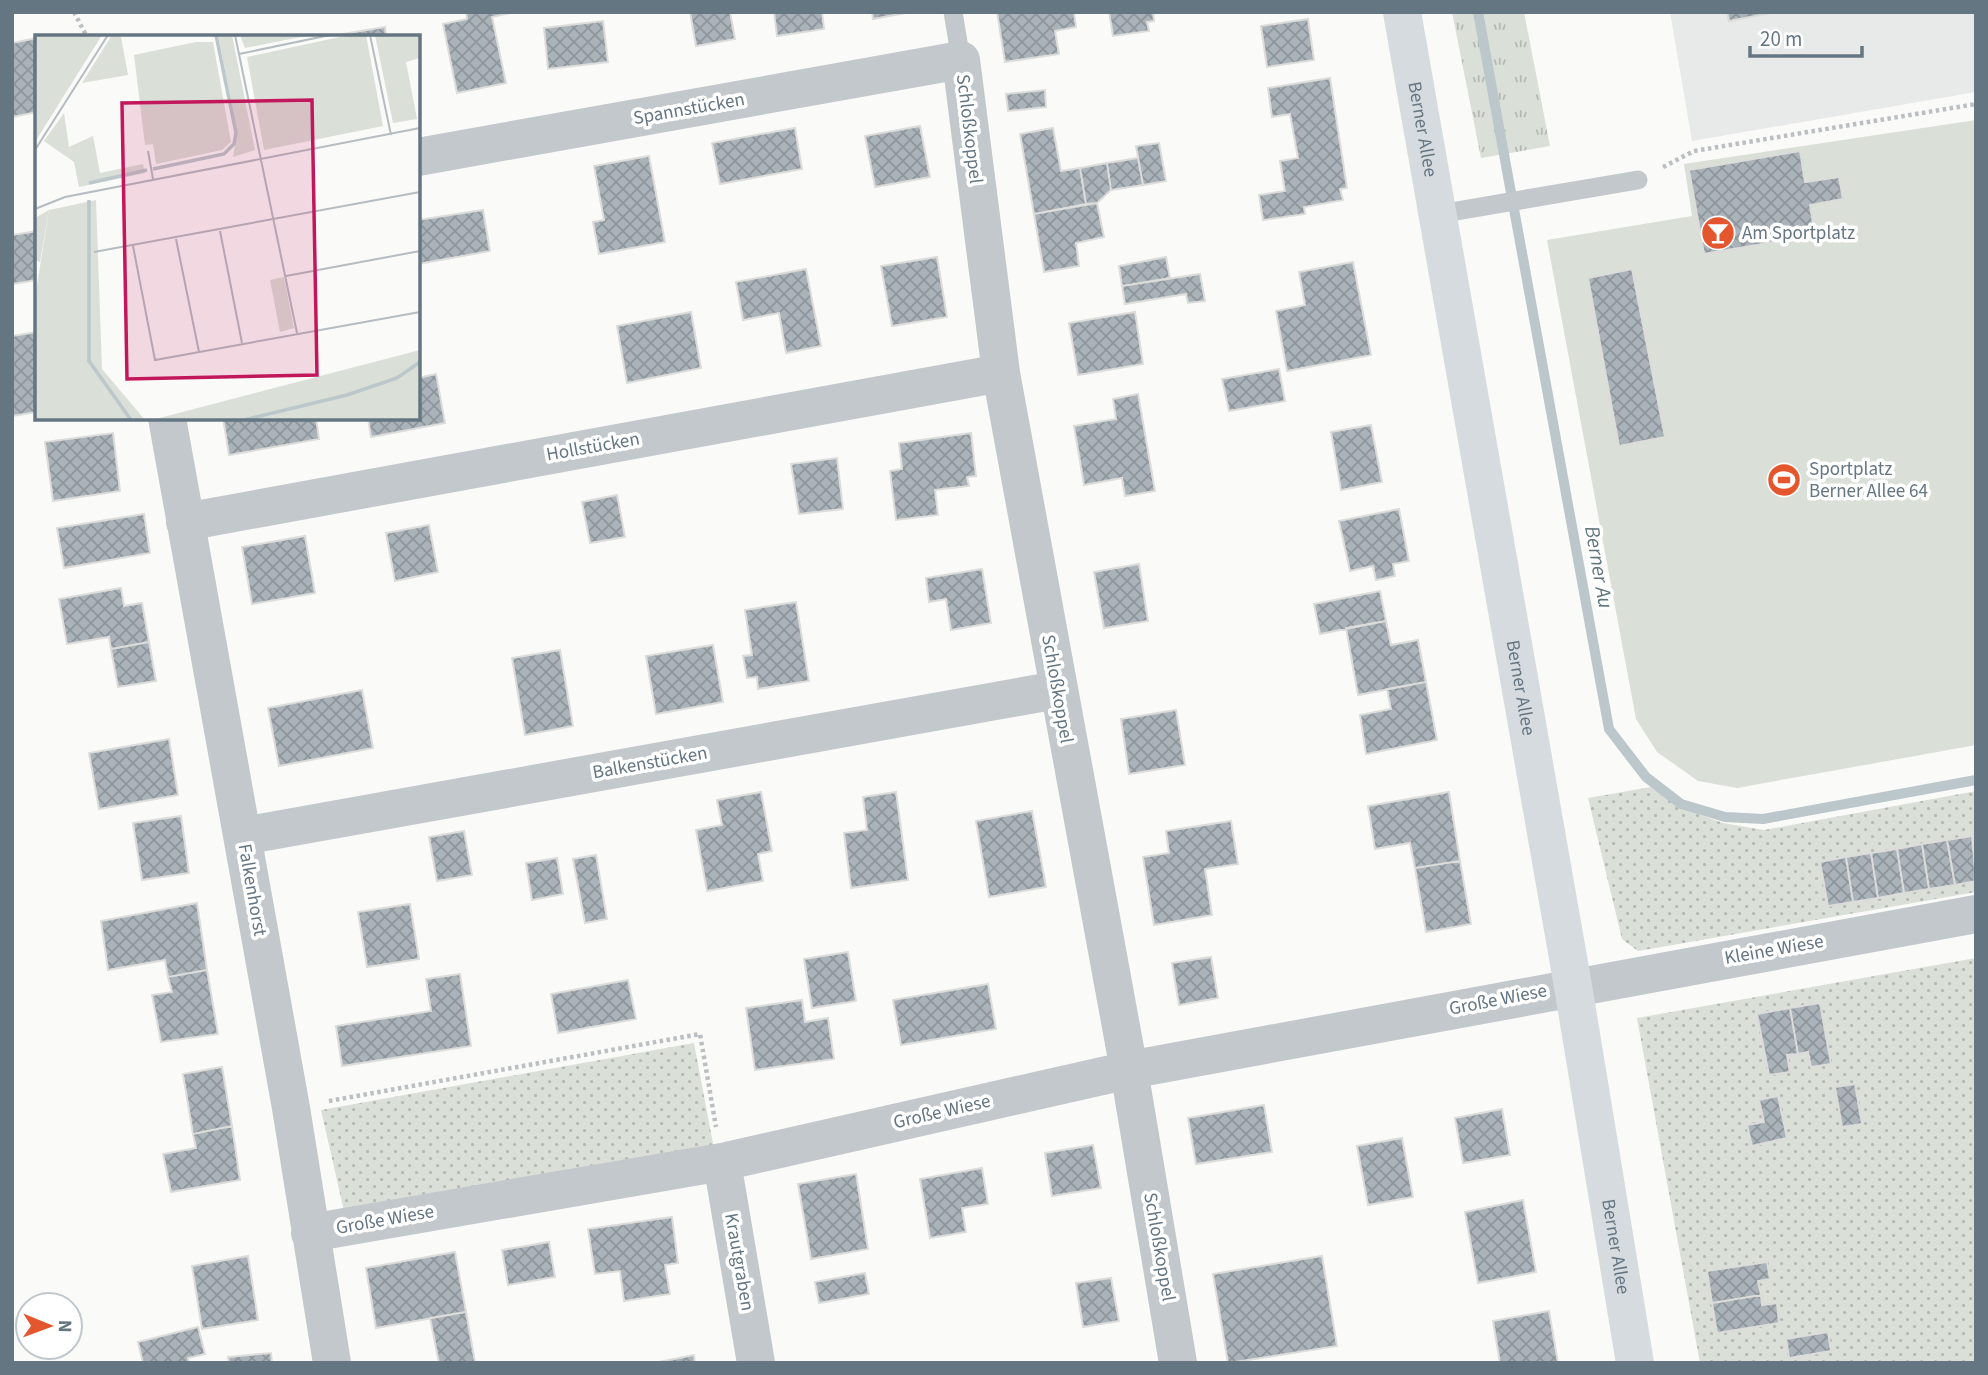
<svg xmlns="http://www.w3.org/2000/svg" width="1988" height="1375" font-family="'Source Sans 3',sans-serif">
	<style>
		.built { fill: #e8e9e9 }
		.grass { fill: url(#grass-dots) }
		.park { fill: url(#park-tufts) }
		.pitch { fill: #dadfd7 }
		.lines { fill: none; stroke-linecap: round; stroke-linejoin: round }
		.stream { stroke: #bbc7cb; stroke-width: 10 }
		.building { fill: url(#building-cross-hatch); stroke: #dcdcda; stroke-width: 2 }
		.path { stroke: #bbbfc2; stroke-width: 4.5; stroke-dasharray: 3.5 3.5; stroke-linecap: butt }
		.lane { stroke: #c3c8cc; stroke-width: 19 }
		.street { stroke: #c3c8cc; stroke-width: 38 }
		.secondary { stroke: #d6dbdf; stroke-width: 38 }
		.labels { text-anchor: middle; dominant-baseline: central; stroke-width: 7; stroke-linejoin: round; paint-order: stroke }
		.street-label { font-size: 19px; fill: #657683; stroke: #fff }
		.poi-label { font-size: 19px; fill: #657683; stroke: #fff; text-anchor: start }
		.water-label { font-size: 21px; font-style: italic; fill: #60757c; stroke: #fff }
		.inset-river { fill: none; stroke: #bbc7cb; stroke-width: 3.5 }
		.inset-road { fill: none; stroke: #b5bdc2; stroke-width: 2 }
		.view { fill: #c2185b; fill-opacity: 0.15; stroke: #c2185b; stroke-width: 3.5 }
		.inset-edge { fill: none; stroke: #657683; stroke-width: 3.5 }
	</style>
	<defs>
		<pattern id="grass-dots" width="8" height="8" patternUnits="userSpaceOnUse" patternTransform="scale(1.75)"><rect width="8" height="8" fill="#dadfd7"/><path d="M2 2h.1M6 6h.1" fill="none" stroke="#b4b9b4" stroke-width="1.8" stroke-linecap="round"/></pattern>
		<pattern id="park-tufts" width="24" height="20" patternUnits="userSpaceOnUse" patternTransform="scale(1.75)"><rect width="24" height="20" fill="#dadfd7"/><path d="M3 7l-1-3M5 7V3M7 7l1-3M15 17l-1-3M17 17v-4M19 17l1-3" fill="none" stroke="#b4b9b4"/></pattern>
		<pattern id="building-cross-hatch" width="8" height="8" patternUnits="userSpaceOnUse" patternTransform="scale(1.75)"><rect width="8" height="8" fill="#aab3b9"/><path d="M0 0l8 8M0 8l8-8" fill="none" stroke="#8e969c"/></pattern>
	</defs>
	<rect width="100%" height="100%" fill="#fafaf8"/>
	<path class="built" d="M1670,12h306v80l-284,49z"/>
	<path class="grass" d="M1651,787l30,21 42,15 41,7 212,-39v101l-338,59 -16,-12 -34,-141z
		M1976,958v405h-276l-63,-345z
		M694,1043l20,106 -370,62 -23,-101z"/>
	<path class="park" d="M1452,12h72l26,134 -69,12z"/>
	<path class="pitch" d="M1976,120v625l-239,43 -39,-7 -41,-29 -21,-33 -89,-479 145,-24 -8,-52z"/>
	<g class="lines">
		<path class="stream" d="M1478,12l131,717 37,48 35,27 44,13 38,2 213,-39"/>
	</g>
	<path class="building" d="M466,12h49l-23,5 14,66 -49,10 -14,-69 24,-5z
		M690,12h40l5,27 -39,7z
		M774,12h48l2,17 -47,7z
		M872,12h39l-38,7z
		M997,12h77l2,15 -21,4 4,23 -54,8z
		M1109,12h44l1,9 -7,1 2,9 -36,5z
		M1727,12h49l-47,9z
		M1308,19l6,41 -47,7 -6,-41z
		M603,21l5,41 -60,7 -4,-41z
		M385,27l1,10h-55v-1z
		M37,38v74l-25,5v-74z
		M1330,78l17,110 -7,1 3,11 -39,7 1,7 -42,6 -4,-25 26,-4 -5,-30 18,-3 -8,-44 -18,3 -4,-29z
		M1045,90l1,17 -38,4 -2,-17z
		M920,126l10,51 -55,10 -10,-51z
		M795,128l7,41 -82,15 -8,-41z
		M1053,128l8,43 19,-3 6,36 -52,10 -14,-80z
		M1159,143l7,38 -23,4 -7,-39z
		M1800,151l5,31 34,-5 4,22 -33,6 5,30 -111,19 -15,-84z
		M649,156l16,86 -66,12 -6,-32 11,-2 -10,-54z
		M1138,158l5,27 -32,5 -4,-27z
		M1107,163l4,27 -14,13 -11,1 -6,-36z
		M1097,203l7,34 -28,6 3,23 -35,6 -10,-58z
		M483,210l7,41 -72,13v-44z
		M37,231v49l-25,4v-49z
		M937,257l10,60 -55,9 -11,-60z
		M1166,257l4,21 -48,8 -3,-20z
		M1353,262l18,93 -84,16 -11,-60 29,-6 -6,-33z
		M806,269l15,77 -35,7 -7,-40 -36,7 -7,-38z
		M1632,269l33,168 -46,9 -31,-168z
		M1200,274l5,27 -17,2 -2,-9 -61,10 -3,-18z
		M691,312l10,56 -74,15 -10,-57z
		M1135,312l8,52 -65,11 -9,-52z
		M37,332v80l-25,4v-80z
		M1279,369l6,32 -56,10 -7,-32z
		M436,374l9,49 -74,14 -3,-19h50v-40z
		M1138,394l17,97 -30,5 -3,-18 -38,7 -10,-59 42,-7 -3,-20z
		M223,418h93l3,21 -90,16z
		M1371,425l11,57 -41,8 -10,-58z
		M113,433l7,58 -67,10 -8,-59z
		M971,433l5,43 -9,1 2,9 -34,4 3,25 -42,5 -6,-49 12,-2 -3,-26z
		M837,458l6,51 -44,5 -8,-50z
		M617,495l8,42 -35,6 -8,-41z
		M1399,509l10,52 -16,3 2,12 -19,4 -3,-14 -23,5 -11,-50z
		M144,514l6,39 -86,15 -7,-40z
		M429,525l9,47 -43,9 -9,-48z
		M305,536l10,57 -63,11 -10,-57z
		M1139,564l9,57 -44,7 -10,-56z
		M982,569l9,54 -40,7 -5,-31 -17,3 -3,-24z
		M121,588l3,18 18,-3 7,39 -38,7 -2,-12 -42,7 -8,-45z
		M1380,591l6,30 -66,13 -6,-30z
		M796,602l13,79 -51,8 -1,-12 -10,1 -4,-22 9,-1 -7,-45z
		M1386,621l5,24 27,-5 8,42 -68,13 -12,-67z
		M149,642l7,39 -38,6 -7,-38z
		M713,645l10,57 -67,12 -10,-58z
		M560,650l13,76 -48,9 -13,-77z
		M1426,682l11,58 -71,14 -6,-39 31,-6 -4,-20z
		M362,690l11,58 -94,18 -11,-58z
		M1176,710l9,55 -56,9 -8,-55z
		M169,739l9,56 -79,14 -10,-56z
		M761,792l11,59 -14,3 5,27 -56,10 -11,-61 26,-5 -5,-25z
		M896,792l12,88 -57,8 -7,-55 23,-3 -4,-33z
		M1449,792l11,69 -45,7 -5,-25 -35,6 -7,-43z
		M1032,811l14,76 -57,10 -13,-76z
		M181,816l8,57 -47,7 -9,-57z
		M1231,821l7,43 -33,5 7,46 -58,10 -11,-68 26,-4 -3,-22z
		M464,831l8,44 -35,6 -8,-44z
		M1972,836l4,45 -21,4 -8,-45z
		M1947,840l8,45 -26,4 -7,-45z
		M1922,844l7,45 -25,4 -7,-44z
		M1897,849l7,44 -26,5 -7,-45z
		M1871,853l7,45 -25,4 -7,-45z
		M596,855l11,64 -22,4 -12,-64z
		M1846,857l7,45 -25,4 -8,-44z
		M557,858l6,36 -31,6 -6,-37z
		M1460,861l11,63 -45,8 -11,-64z
		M197,903l10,67 -39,7 -3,-17 -57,10 -7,-49z
		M410,904l9,55 -52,8 -9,-55z
		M848,952l8,49 -44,7 -8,-49z
		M1211,957l7,41 -39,7 -7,-42z
		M207,970l11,64 -57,8 -9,-47 20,-3 -4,-15z
		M460,974l11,72 -129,20 -6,-40 95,-15 -5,-32z
		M628,980l8,39 -78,14 -7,-39z
		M988,984l8,45 -95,16 -8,-45z
		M802,1000l3,22 23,-4 6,41 -79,11 -9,-62z
		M1820,1003l11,61 -20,3 -3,-15 -10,2 -8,-46z
		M1790,1008l8,46 -11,1 3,17 -21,3 -12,-61z
		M222,1067l10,59 -39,8 -10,-60z
		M1855,1084l7,40 -20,3 -7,-40z
		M1778,1096l9,42 -35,8 -5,-21 17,-3 -5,-22z
		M1264,1105l8,47 -76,12 -8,-46z
		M1502,1109l8,46 -47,8 -8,-45z
		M232,1126l8,54 -69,12 -8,-38 33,-6 -3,-14z
		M1402,1138l11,59 -45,8 -11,-59z
		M1093,1145l8,43 -49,8 -7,-43z
		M982,1168l6,36 -26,4 4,24 -36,6 -10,-59z
		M856,1174l12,75 -57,10 -13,-75z
		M1523,1200l13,72 -58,11 -13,-71z
		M672,1217l6,46 -13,2 5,29 -46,7 -4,-30 -25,3 -7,-45z
		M549,1242l6,35 -47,8 -6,-35z
		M455,1252l11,60 -90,16 -10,-60z
		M248,1256l10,64 -56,9 -10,-63z
		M1322,1256l15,90 -109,17 -15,-89z
		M1767,1262l3,17 -12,2 3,14 -49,8 -5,-32z
		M865,1273l4,21 -50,9 -4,-21z
		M1111,1278l8,43 -36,6 -7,-44z
		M1761,1295l1,10 15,-2 2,20 -62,10 -5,-30z
		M1549,1311l9,52h-58l-7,-42z
		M466,1312l9,50 -36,1 -9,-45z
		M198,1327l7,27 -17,4 1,5h-46l-5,-21z
		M1828,1332l3,19 -42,7 -3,-19z
		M271,1353l1,10h-43l-1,-6z
		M694,1355l1,8h-41z"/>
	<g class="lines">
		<path class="path" d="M74,12l13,25
			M1663,167l31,-16 282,-47
			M329,1101l371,-67 16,93"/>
		<path class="lane" d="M953,12l8,48
			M1439,214l199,-34"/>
		<path class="street" d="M418,157l543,-97 40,313 128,697 49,293
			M167,418l124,690 41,255
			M185,522l816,-149
			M243,836l814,-146
			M722,1162l34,201
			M310,1233l412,-71 407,-92 847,-156"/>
		<path class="secondary" id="s1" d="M1402,12l171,974 62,377"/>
	</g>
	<defs>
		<g id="bar-disc" transform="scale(1.75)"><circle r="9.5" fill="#e4572e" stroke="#fff"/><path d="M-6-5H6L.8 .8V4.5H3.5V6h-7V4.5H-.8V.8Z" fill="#fff"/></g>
		<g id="stadium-disc" transform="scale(1.75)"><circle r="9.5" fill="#e4572e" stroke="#fff"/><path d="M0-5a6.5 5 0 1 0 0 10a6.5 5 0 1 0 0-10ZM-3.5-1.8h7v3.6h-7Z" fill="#fff"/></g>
	</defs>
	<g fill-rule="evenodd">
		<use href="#bar-disc" x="1718" y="233"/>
		<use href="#stadium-disc" x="1784" y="480"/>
	</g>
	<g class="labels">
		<g class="street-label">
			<text transform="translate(689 109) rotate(-10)">Spannstücken</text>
			<text transform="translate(969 129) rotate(83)">Schloßkoppel</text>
			<text stroke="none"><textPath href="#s1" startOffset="119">Berner Allee</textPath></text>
			<text transform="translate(593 447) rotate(-10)">Hollstücken</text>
			<text stroke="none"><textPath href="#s1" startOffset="686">Berner Allee</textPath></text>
			<text transform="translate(1057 689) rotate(80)">Schloßkoppel</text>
			<text transform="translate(650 763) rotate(-10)">Balkenstücken</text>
			<text transform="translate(252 890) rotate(80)">Falkenhorst</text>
			<text transform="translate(1774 950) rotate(-10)">Kleine Wiese</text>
			<text transform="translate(1498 1000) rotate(-11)">Große Wiese</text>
			<text transform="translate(942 1112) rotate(-13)">Große Wiese</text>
			<text transform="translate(385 1220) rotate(-10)">Große Wiese</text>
			<text stroke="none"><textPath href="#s1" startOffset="1253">Berner Allee</textPath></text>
			<text transform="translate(1159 1247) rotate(80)">Schloßkoppel</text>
			<text transform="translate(739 1262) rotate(80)">Krautgraben</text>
		</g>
		<g class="poi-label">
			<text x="1742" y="233">Am Sportplatz</text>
			<text x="1809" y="469">Sportplatz<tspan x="1809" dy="22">Berner Allee 64</tspan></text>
		</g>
		<g class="water-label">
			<text transform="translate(1599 567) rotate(80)">Berner Au</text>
		</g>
	</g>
	<g transform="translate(35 35)">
		<rect width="385" height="385" fill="#fafaf8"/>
		<path d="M0,0h67l-67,107zM77,0l9,2 7,38 -46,8zM183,0h14l23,115 -22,7 4,-25zM205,0h71l-66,13zM314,0h17l17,91 -119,24 -17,-93zM340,0h45v23l-14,4 11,57 -24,4zM249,242l10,51 -14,4 -10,-52z" fill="#dadfd7"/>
		<path d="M61,165l6,169 43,51h-110v-122l14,-88zM385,315v70h-268z" fill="#dadfd7"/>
		<path d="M29,78l5,34 24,-11 7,37 43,-9 2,9 -66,14 -5,-25 -30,-21zM14,175l-9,52 -5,-2v-42z" fill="#dadfd7"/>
		<path d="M161,7h17l18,100 -9,8 -66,14 -3,-20 -8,1 -11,-90z" fill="#dadfd7"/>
		<path class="inset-river" d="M118,134l71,-15 10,-10 2,-11 -20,-98M54,148l58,-13M54,165v161l42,59M209,385l103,-25 50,-17 23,-16"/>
		<path class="inset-road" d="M200,0l62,298M335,0l21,100M204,19l91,-19M0,115l73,-115M113,116l5,28M0,174l30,-12 355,-69M185,196l22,112M141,204l23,113M98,211l22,114 265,-48M59,217l326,-60M251,241l134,-25"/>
		<path class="view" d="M277,65l5,275 -190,4 -5,-276z"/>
		<rect width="385" height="385" class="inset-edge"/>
	</g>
	<rect width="1988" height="1375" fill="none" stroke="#657683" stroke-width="28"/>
	<g transform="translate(49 1326) rotate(91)"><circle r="33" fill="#ffffff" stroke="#c1c8cd" stroke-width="2"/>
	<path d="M0-5L12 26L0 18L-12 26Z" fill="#e4572e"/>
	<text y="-10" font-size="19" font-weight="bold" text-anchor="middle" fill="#657683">N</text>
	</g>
	<path d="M1750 46v10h112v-10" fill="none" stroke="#657683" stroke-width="3.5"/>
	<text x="1760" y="46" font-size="21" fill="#657683" stroke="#ffffff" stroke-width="5" paint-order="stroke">20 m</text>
</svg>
